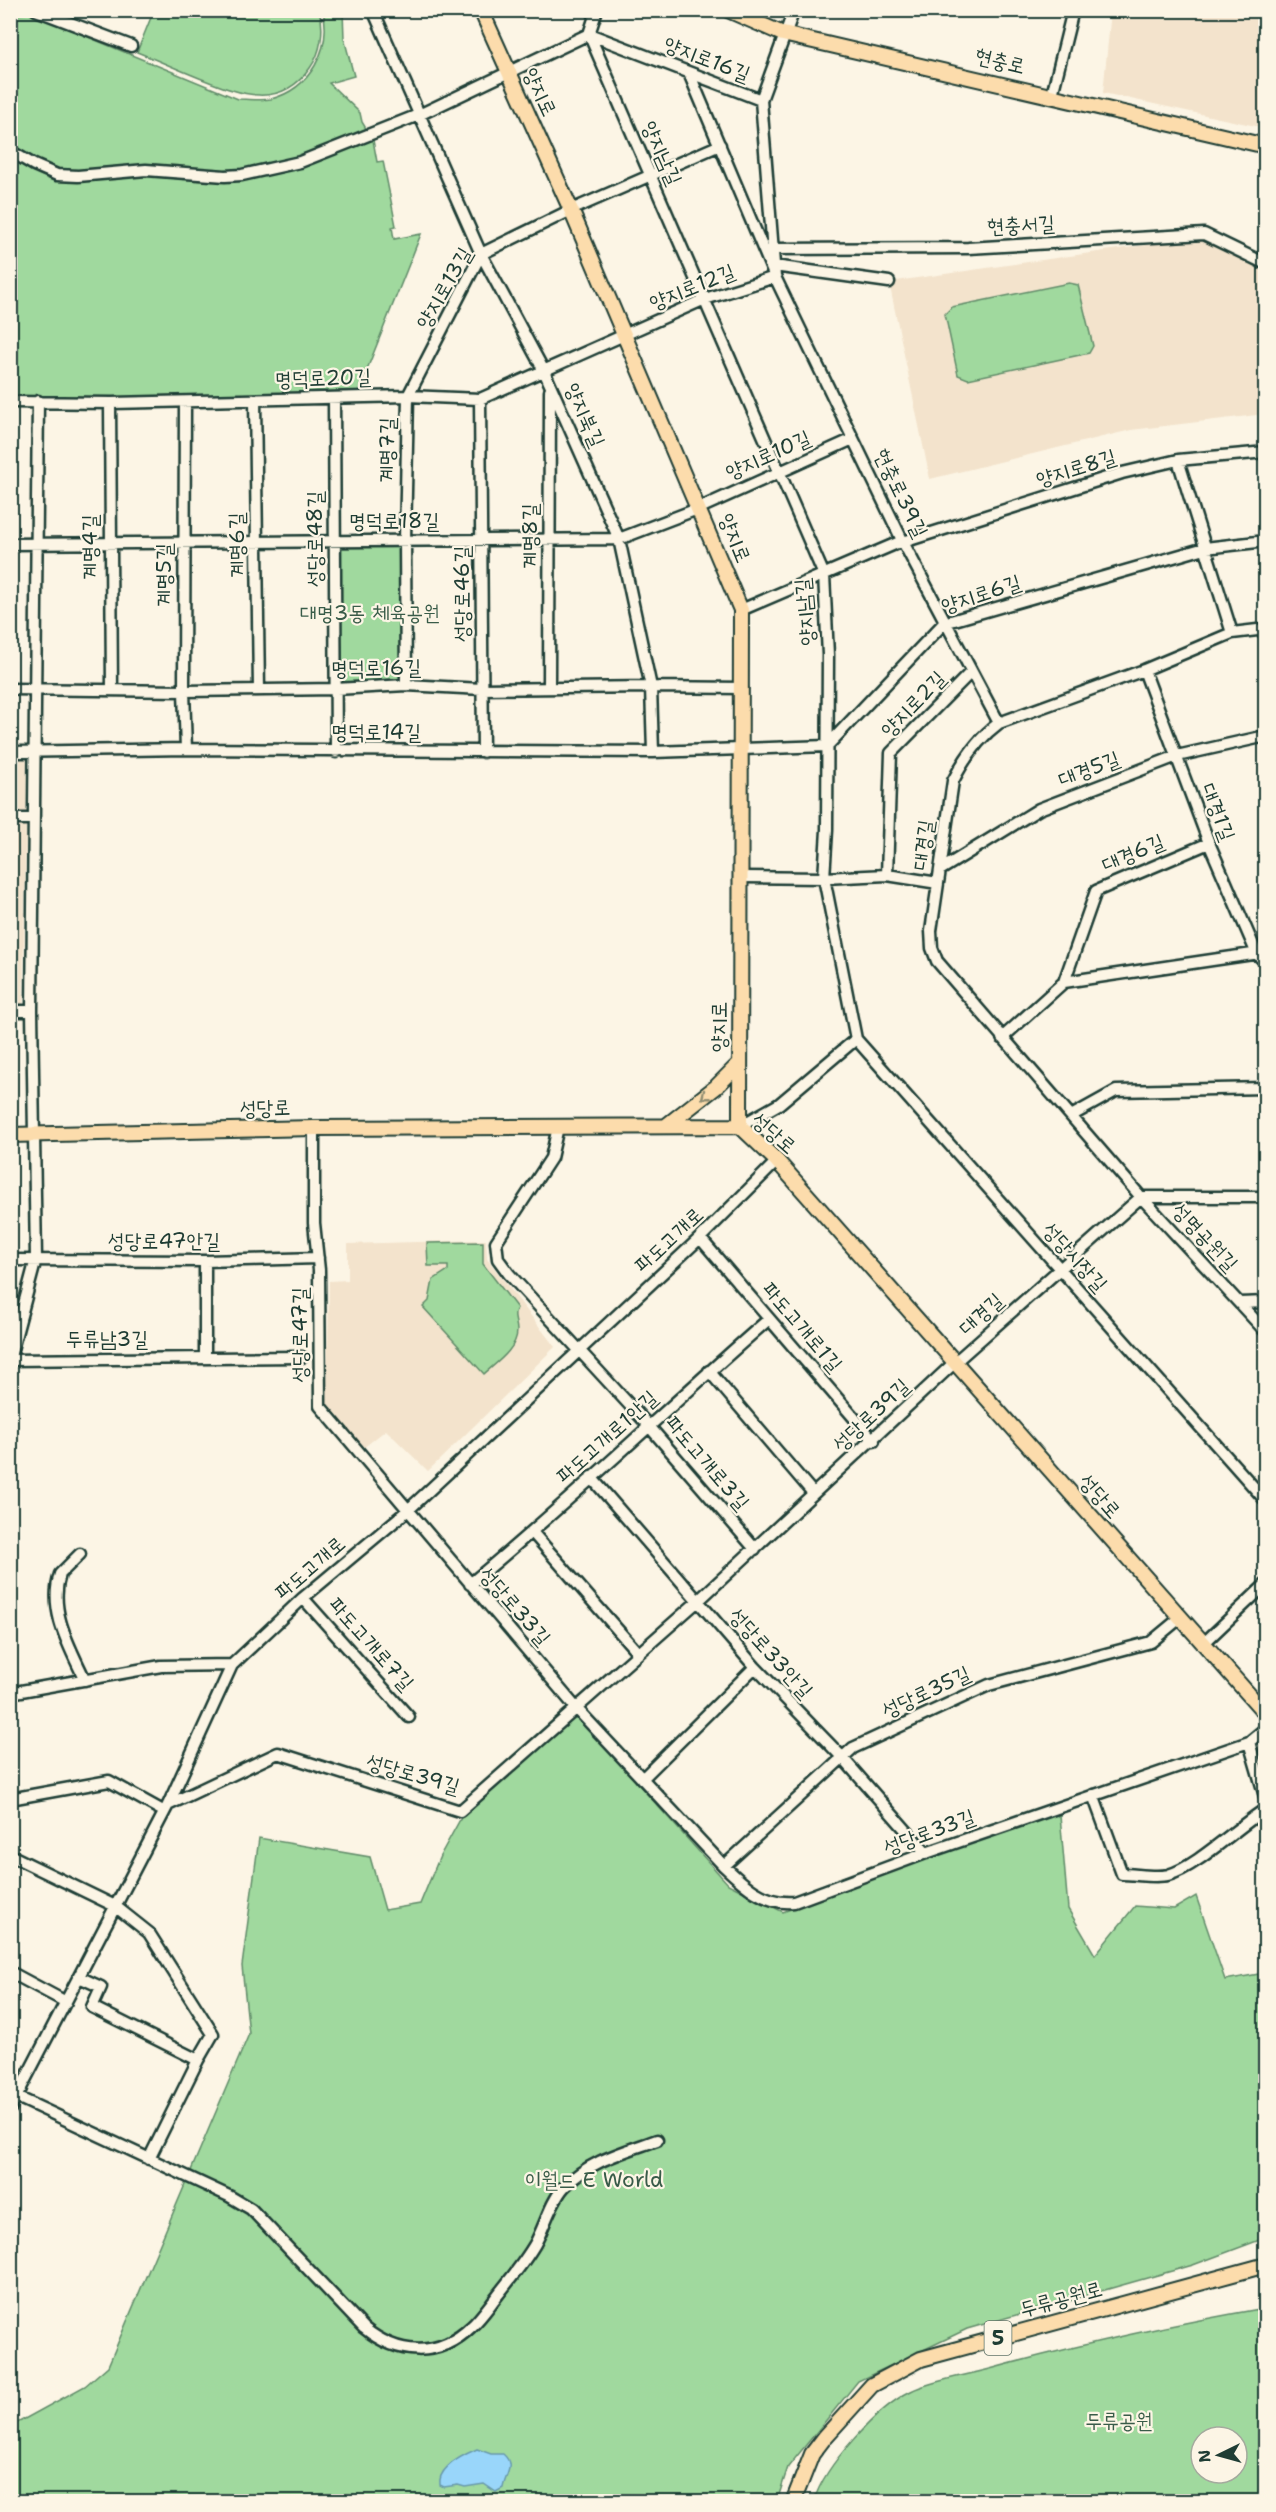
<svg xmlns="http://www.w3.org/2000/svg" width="1276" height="2512" font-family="'Shantell Sans','Poor Story',sans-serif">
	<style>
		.built { fill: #f3e3cc }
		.green { fill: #a0d99e; stroke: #608b69; stroke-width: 1.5; fill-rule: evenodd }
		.water { fill: #99d6fa; stroke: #6899ab; stroke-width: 1.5 }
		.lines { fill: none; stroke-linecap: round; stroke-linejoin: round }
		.minor-casing { stroke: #1f3d34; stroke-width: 15 }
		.major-casing { stroke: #1f3d34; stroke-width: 18 }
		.minor { stroke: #fcf5e5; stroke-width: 10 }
		.major { stroke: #fcdcac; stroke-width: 14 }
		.oneway { stroke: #8e8c70 }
		.labels { text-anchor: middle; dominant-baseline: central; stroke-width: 4.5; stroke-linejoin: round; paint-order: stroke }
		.shield { fill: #fcf5e5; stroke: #617469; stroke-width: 1.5 }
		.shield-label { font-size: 20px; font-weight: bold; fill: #1f3d34 }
		.street-label { font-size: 21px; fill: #1f3d34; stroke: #fcf5e5 }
		.park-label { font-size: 21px; fill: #395c49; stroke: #fcf5e5 }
	</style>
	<rect width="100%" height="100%" fill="#fcf5e5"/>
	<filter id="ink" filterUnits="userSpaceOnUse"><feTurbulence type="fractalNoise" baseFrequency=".0167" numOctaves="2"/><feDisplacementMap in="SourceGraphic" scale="12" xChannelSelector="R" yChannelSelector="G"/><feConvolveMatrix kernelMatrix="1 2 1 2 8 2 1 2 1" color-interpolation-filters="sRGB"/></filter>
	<g filter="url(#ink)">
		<path class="built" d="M1111,11h154v117l-162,-35z
			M1202,237l63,30v147l-134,16 -201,49 -41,-197z
			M27,759l-4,247h-12l-1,-246z
			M486,1240l1,19 68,88 -127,124 -42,-41 -23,18 -36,-43 2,-124 19,-1v-36z"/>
		<path class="green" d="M154,10l165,1c6,18 2,42 -9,57 -31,44 -73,25 -113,9 -20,-8 -40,-17 -60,-25z
			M323,11h20l1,27 10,38 -25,7 31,30 2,9 11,18 4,22 6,-1 13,65 -4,1 2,12 27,-5 -65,163 -345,5v-387l19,-2 208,86c10,0 23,2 33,0 39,-10 61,-50 52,-88z
			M1069,283l9,2 15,61 -4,7 -121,26 -10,-4 -13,-61 7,-7z
			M335,540h70l1,145 -70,4z
			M483,1242v22l34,44c-5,8 0,14 0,23 0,18 -21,32 -33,43l-61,-67 6,-6 4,-21 15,-10v-4h-20l-1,-23z
			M576,1715l152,169 55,28 275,-102v6l2,-1 8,94 27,46 40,-49 39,3 22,-13 29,84 40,-7v265l-72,27 -226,64 -109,52 -70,86 -11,34h-766l-1,-74 75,-41 23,-20 141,-332 -7,-68 17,-128 111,19 15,53 35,-6 20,-48 22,-40z
			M1265,2308v193h-451c10,-35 64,-94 97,-110 20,-10 57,-16 79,-22 91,-25 183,-45 275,-61zM1201,2437h36v36h-36z"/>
		<path class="water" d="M477,2449l14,5h12c13,11 2,21 0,34l-7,4 -12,-8 -19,3 -7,-2 -14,2 -4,-2c-3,-17 23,-30 37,-36z"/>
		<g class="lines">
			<g class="minor-casing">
				<path id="minor" d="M36,10l95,36
					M373,10l108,244 63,117 75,168 32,148 2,65
					M597,10l-8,24 235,541 4,80 -1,175 -3,48 32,161 410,462
					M1265,10l1,1
					M689,73l86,204 128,265 96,181
					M1052,95l21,-85
					M10,151l24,14 23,10 21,1 68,-6 79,6 17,-1 58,-13 121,-48 168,-80 172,66
					M772,249l196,-1 236,-14 62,30
					M774,266l115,16
					M334,398l2,354
					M480,399l3,353
					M255,400l4,290
					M10,402l102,1 296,-7 72,3 225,-100 70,-22 -14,-177 33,-90
					M185,402l-1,289 2,58
					M110,403l2,287
					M1178,460l54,173
					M903,542l219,-69 56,-13 88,-8
					M10,544l609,-5 81,-31 153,-69
					M741,610l161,-69
					M1266,629l-34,4 -88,37 -145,53c-19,14 -35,36 -46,58l-22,150 1,17 5,13 204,236 125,135
					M1144,670l65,173 48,111 9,9
					M406,685l-1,-145 3,-144 73,-142 90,-44 149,-65
					M549,687l1,-296
					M10,689l174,2 152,-2 70,-4 76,4 169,-2 91,1
					M10,752l176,-3 467,3 174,-6 117,-123 261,-75 61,-7
					M10,819h23
					M940,870l99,-61 138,-53 89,-20
					M887,875l4,-122 80,-81
					M741,877l83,1 63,-3 51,8
					M1064,982l32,-91 113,-48
					M10,1011h22
					M1002,1038l62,-56 202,-30
					M1071,1116l45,-25 150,-3
					M740,1126l39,-22 77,-65
					M558,1127l-7,31 -55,84 2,17 11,15 139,151 107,124
					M314,1128v95l5,47 1,136 257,303 147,157c20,19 41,39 70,36l132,-49 323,-111 17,-14
					M700,1238l174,203
					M10,1260l195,1 113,-3
					M1240,1303l26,-1
					M10,1357l26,-98 -4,-248 6,-610
					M205,1358v-97
					M10,1360l292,-3
					M709,1371l104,122
					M591,1477l164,190 86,89 85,97
					M532,1532l106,121
					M80,1554l-20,20c-12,37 10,73 25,106
					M470,1584c103,-85 199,-178 299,-265
					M303,1598l106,119
					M1203,1644l63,-60
					M10,1693l151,-27 71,-1
					M1249,1742l17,58
					M642,1779l113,-112
					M1093,1795l29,79c13,0 33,4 46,1 29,-8 70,-49 98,-66
					M10,1799l99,-18 54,30
					M168,1805l110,-52 182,58 238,-210 256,-238 187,-166h125
					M10,1855l105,51 34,27 64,101 -15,26
					M724,1866l129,-118 136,-63 162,-43 29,-24
					M10,1972l56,30
					M79,1977l22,10 -9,20 106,53 -49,99
					M10,2083l11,6
					M17,2097l212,99 22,13 113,119c33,27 74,31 107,-1 10,-9 18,-21 26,-31 13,-17 27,-33 38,-52 10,-18 15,-41 29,-57 25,-26 60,-35 93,-47
					M10,2109l158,-304 64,-140 71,-67 104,-87 293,-273 77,-77"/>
			</g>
			<g class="major-casing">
				<path id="major" d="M481,10l90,200 170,400 -1,516
					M728,10l55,24 483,112
					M666,1126l50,-39 24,-24
					M10,1135l304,-7 426,-2 37,35 489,553
					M793,2502l19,-48 13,-17 47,-52 49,-26 345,-94"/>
			</g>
			<use href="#minor" class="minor"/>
			<use href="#major" class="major"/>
		</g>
		<defs><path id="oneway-chevron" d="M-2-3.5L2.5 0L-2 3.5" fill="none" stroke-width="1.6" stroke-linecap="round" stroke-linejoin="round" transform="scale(1.5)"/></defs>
		<use class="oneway" href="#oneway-chevron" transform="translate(705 1096) rotate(141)"/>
	</g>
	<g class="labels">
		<rect class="shield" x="984.5" y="2321" width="27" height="34" rx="4.5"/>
		<g class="shield-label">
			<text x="998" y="2338">5</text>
		</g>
		<g class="street-label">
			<text transform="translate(707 59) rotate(21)">양지로16길</text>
			<text transform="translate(1000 61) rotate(13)">현충로</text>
			<text transform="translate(540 92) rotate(65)">양지로</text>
			<text transform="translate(662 153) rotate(66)">양지남길</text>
			<text transform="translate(1021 225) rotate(-3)">현충서길</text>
			<text transform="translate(692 287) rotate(-22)">양지로12길</text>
			<text transform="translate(444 288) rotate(-60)">양지로13길</text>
			<text transform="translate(323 378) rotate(-2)">명덕로20길</text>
			<text transform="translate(585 415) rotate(66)">양지북길</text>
			<text transform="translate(387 450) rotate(-89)">계명7길</text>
			<text transform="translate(768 455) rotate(-24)">양지로10길</text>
			<text transform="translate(1076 468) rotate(-17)">양지로8길</text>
			<text transform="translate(901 493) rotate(64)">현충로39길</text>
			<text x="394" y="521">명덕로18길</text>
			<text transform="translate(530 536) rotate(-90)">계명8길</text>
			<text transform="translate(735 538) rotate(68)">양지로</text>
			<text transform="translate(315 539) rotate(-90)">성당로48길</text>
			<text transform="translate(237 545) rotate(-91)">계명6길</text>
			<text transform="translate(90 547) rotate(-90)">계명4길</text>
			<text transform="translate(164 575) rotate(-90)">계명5길</text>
			<text transform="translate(462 594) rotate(-90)">성당로46길</text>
			<text transform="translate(981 594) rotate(-18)">양지로6길</text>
			<text transform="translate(805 612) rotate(-95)">양지남길</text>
			<text transform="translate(376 668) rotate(-1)">명덕로16길</text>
			<text transform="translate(913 704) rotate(-46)">양지로2길</text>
			<text x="376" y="732">명덕로14길</text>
			<text transform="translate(1089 769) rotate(-21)">대경5길</text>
			<text transform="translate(1218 812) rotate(69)">대경1길</text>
			<text transform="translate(923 845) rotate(-82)">대경길</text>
			<text transform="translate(1133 853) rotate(-23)">대경6길</text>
			<text transform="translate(719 1027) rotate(-90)">양지로</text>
			<text transform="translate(265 1108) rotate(-2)">성당로</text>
			<text transform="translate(774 1133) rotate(41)">성당로</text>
			<text transform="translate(1205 1237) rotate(47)">성명공원길</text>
			<text transform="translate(669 1240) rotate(-43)">파도고개로</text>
			<text x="164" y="1241">성당로47안길</text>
			<text transform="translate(1075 1257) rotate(48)">성당시장길</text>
			<text transform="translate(981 1314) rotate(-42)">대경길</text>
			<text transform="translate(802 1327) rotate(49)">파도고개로1길</text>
			<text transform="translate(300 1335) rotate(-90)">성당로47길</text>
			<text x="107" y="1339">두류남3길</text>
			<text transform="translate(871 1415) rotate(-43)">성당로39길</text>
			<text transform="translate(607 1437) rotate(-42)">파도고개로1안길</text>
			<text transform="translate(707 1463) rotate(49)">파도고개로3길</text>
			<text transform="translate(1100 1496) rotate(49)">성당로</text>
			<text transform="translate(310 1568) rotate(-41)">파도고개로</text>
			<text transform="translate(515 1606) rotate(49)">성당로33길</text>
			<text transform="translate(371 1644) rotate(48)">파도고개로7길</text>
			<text transform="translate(771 1653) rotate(48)">성당로33안길</text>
			<text transform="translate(926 1692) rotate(-25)">성당로35길</text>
			<text transform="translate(413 1774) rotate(16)">성당로39길</text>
			<text transform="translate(929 1832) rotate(-20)">성당로33길</text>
			<text transform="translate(1061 2299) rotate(-15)">두류공원로</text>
		</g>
		<g class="park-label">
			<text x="370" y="613">대명3동 체육공원</text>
			<text x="594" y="2180">이월드 E World</text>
			<text x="1119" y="2421">두류공원</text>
		</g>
	</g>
	<rect width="1276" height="2512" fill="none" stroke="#fcf5e5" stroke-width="36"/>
	<rect x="18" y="18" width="1240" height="2476" fill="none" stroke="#1f3d34" stroke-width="2" filter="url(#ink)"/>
	<g transform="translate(1219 2455) rotate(265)"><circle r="28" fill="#fcf5e5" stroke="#a4ab9e" stroke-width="1.5"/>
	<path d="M0-4.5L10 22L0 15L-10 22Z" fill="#1f3d34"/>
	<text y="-9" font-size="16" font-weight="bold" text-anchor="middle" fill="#1f3d34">N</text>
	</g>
</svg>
